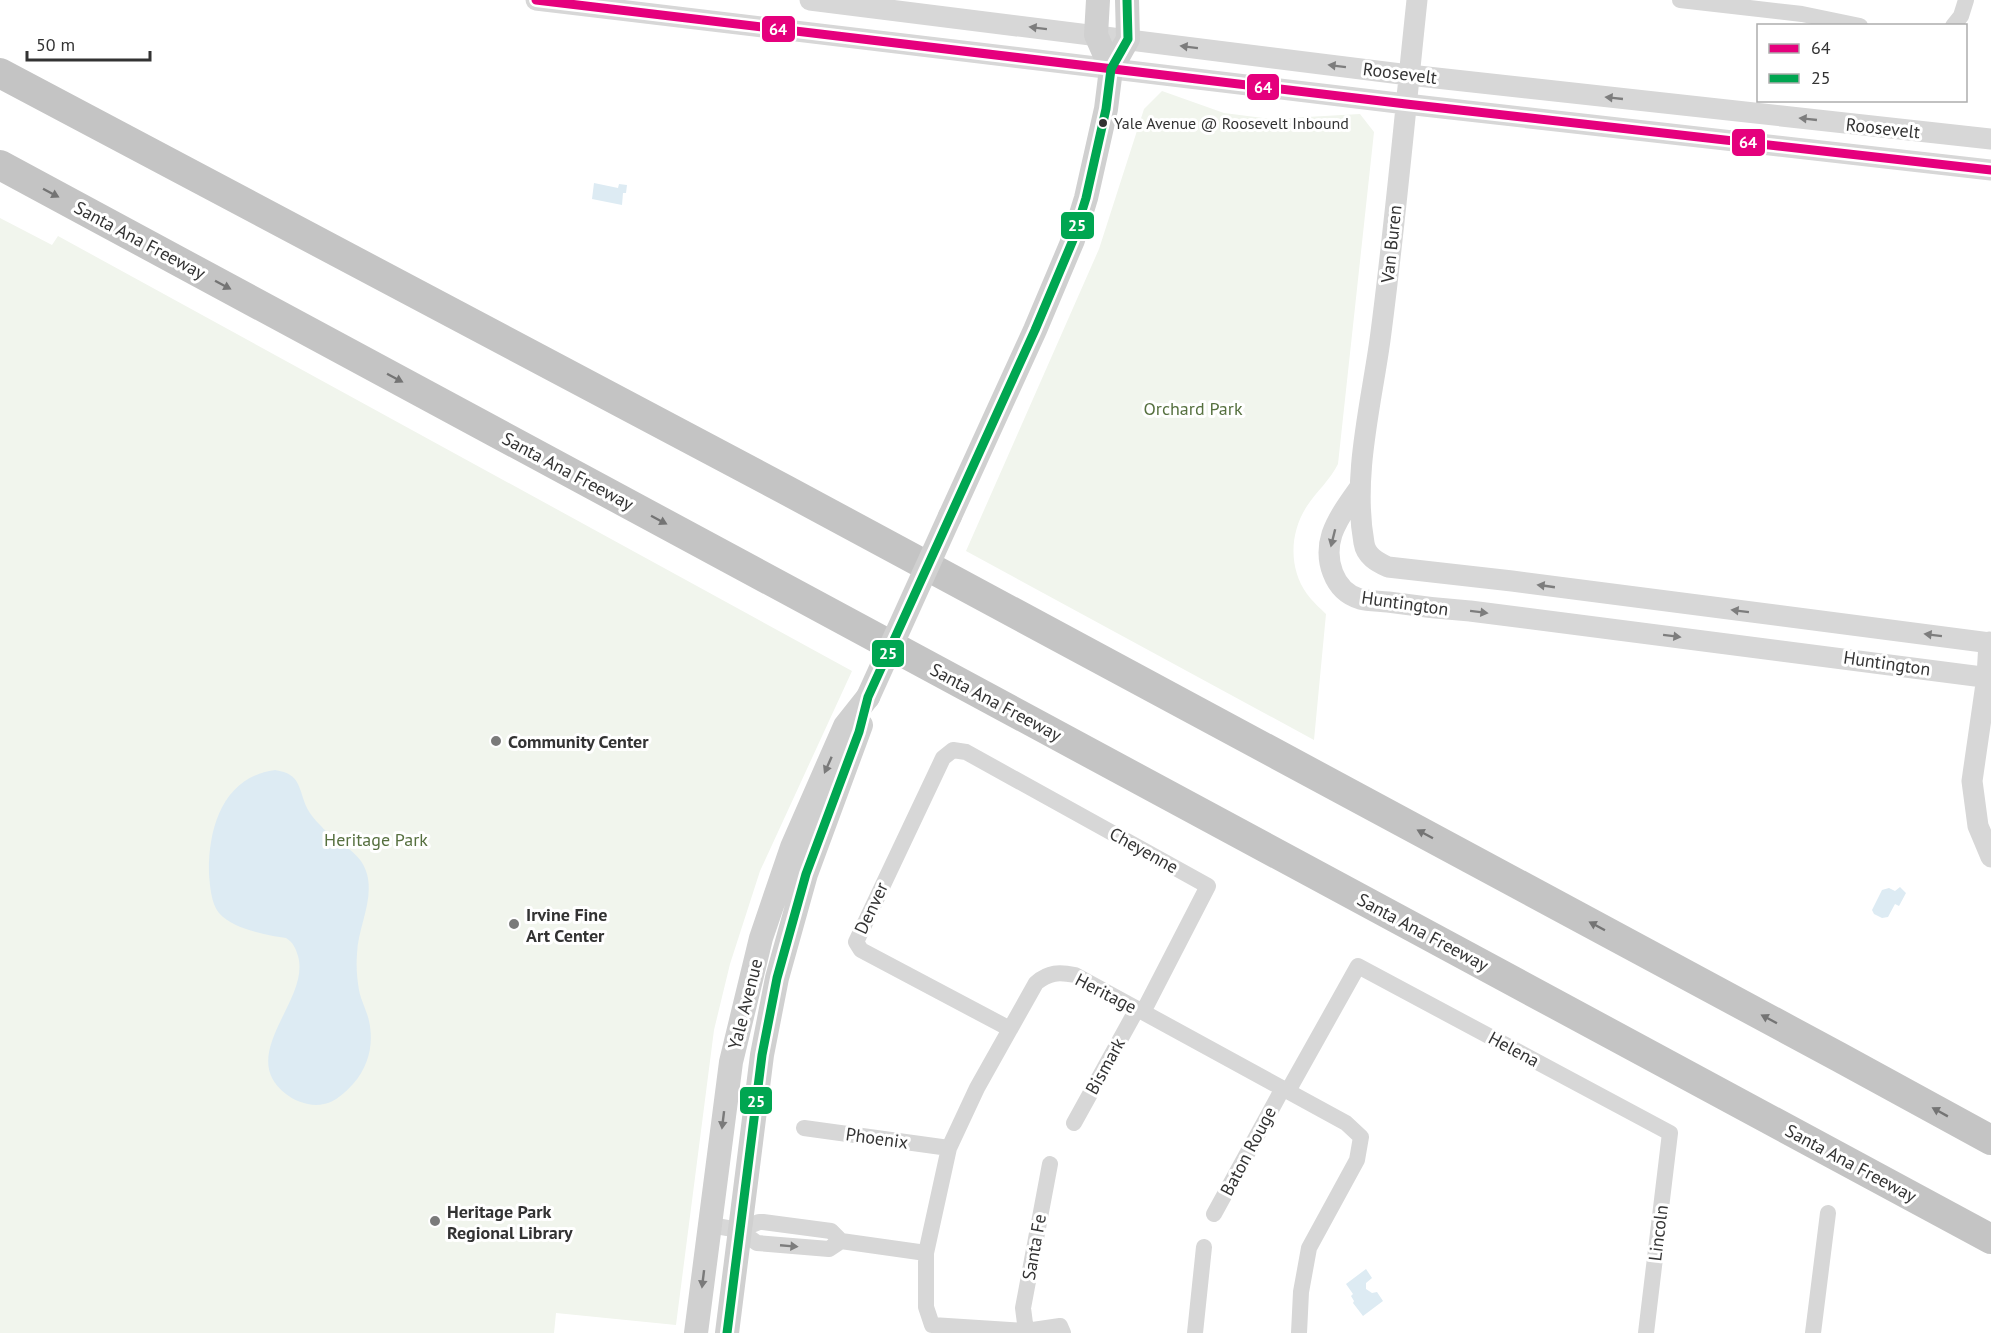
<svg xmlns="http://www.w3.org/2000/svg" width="1991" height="1333" font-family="'PT Sans',sans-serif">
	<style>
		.green { fill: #f1f5ed }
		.water { fill: #ddebf3 }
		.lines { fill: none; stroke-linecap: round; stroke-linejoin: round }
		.minor { stroke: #d7d7d7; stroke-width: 16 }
		.tertiary { stroke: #d7d7d7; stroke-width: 21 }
		.secondary { stroke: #d0d0d0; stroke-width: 24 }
		.motorway { stroke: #c4c4c4; stroke-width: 30 }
		.secondary-bridge { stroke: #d0d0d0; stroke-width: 24 }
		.bus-1-casing { stroke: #fff; stroke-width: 14 }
		.bus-2-casing { stroke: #fff; stroke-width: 14 }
		.bus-1 { stroke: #e5007d; stroke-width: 9 }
		.bus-2 { stroke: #00a651; stroke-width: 9 }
		.oneway { fill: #7d7d7d }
		.oneway2 { fill: #747474 }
		.oneway3 { fill: #7a7a7a }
		.bus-dot { fill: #333; stroke: #fff; stroke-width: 2 }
		.poi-dot { fill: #7a7a7a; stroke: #fff; stroke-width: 2 }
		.labels { text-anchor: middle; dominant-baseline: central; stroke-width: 6; stroke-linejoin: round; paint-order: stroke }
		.bus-label { font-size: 16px; fill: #333; stroke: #fff; text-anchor: start }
		.street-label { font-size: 18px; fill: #333; stroke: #fff }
		.park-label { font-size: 18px; fill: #56703f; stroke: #fff }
		.poi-label { font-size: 18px; font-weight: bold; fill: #333; stroke: #fff; text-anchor: start }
		.line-badge { stroke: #fff; stroke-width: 2 }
		.badge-label { font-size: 16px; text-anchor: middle; font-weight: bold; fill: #fff }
	</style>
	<rect width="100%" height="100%" fill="#fff"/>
	<path class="green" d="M1162,91l62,22 47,6 89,-5 14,18 -36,332c-8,16 -21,27 -31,42 -17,26 -19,61 0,88 5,7 13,14 19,20l-12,126 -348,-189 133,-302 45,-140z
		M0,218l52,27 6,-9 794,435 -92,200 -30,93 -16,66 -38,295 -120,-12 -2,20h-554z"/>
	<path class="water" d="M594,183l24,5 1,-4 8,1 -1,8h-3l-1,12 -30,-6z
		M275,770c27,4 23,19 32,38 3,6 9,13 14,18 14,17 40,24 46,48 7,27 -9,53 -10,80 -1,13 0,24 2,36 2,11 8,21 10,31 5,22 0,45 -16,63 -7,8 -18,18 -29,20 -13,3 -28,-2 -38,-10 -51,-39 25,-94 12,-138 -2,-7 -5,-14 -12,-18 -4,-1 -9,-1 -13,-2 -18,-4 -42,-9 -54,-23 -8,-10 -9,-27 -10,-39 -1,-46 14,-97 66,-104z
		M1900,887l6,6 -7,13 -4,-2 -7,13 -6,1 -8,-4 -2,-4 10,-20 7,-2 6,3z
		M1366,1269l6,9 -6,5v6l6,4 5,-1 6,9 -20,15 -10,-13 1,-2 -3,-5 2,-2 -7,-10z"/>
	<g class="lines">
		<path class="minor" d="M1680,0l122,14 58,12
			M1953,26l8,-10 5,-16
			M1010,1029l-149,-79 -5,-8 87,-184 10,-8 13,2 242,134 -65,126
			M1288,1091l70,-125 312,167 -24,200
			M1074,1123l63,-114
			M804,1128l145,20
			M1214,1214l69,-126
			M710,1225l29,5 18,13 72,6 12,-8
			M739,1230l20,-8h4l68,9 10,10 85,12
			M1026,1331l-3,-23 27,-144
			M1063,1333l-3,-7 -34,5 -94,-6 -6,-18v-54l23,-105 28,-60 59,-105c13,-11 23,-11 39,-8l271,148 15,14 -4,23 -48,88 -8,44 -2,41
			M1195,1333l9,-86
			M1813,1333l15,-120"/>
		<path class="tertiary" d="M536,0l870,104 585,66
			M810,0l599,75 582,64
			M1417,0c-12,113 -22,227 -37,340 -9,65 -28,137 -16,203 2,13 13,19 24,24l124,14 479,62
			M1360,487c-10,14 -22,30 -28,47 -8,25 1,57 28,65 8,2 19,2 28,3 27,4 54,7 82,9l521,67
			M1989,642l-2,35 -15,104 6,45 13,31"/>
		<path class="secondary" d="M1098,0l-2,35 15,34
			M950,516l85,-186 38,-90 13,-42 20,-89 5,-40 17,-30 -1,-39
			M696,1333l35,-271 30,-124 31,-91 53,-121 23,-29
			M727,1333l35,-278 15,-77 29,-104 55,-149"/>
		<path class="motorway" d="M0,73l786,417 1053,567 152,83
			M0,165l1991,1074"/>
		<path class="secondary-bridge" d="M868,697l82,-181"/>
		<g class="bus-1-casing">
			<path id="bus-1" d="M536,0l870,104 585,66"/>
		</g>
		<g class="bus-2-casing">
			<path id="bus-2" d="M727,1333l35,-278 15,-77 29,-104 53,-142 9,-35 167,-367 38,-90 13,-42 20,-89 5,-40 17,-30 -1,-39"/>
		</g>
		<use href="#bus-1" class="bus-1"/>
		<use href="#bus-2" class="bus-2"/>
	</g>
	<defs><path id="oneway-solid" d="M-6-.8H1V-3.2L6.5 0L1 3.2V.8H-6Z" transform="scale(1.5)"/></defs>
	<g class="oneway">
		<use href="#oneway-solid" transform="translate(1038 28) rotate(-173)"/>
		<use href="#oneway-solid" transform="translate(1189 47) rotate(-173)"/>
		<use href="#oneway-solid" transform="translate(1337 66) rotate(-173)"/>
		<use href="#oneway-solid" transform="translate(1614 98) rotate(-174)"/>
		<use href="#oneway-solid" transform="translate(1808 119) rotate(-174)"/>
		<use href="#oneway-solid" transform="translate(1333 538) rotate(104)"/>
		<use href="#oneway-solid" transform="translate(1546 586) rotate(-172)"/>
		<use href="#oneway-solid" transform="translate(1740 611) rotate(-173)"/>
		<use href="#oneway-solid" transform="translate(1479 612) rotate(7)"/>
		<use href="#oneway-solid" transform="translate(1933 635) rotate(-173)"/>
		<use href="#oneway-solid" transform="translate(1672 636) rotate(7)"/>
		<use href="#oneway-solid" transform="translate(789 1246) rotate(5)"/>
	</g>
	<g class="oneway2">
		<use href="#oneway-solid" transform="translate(51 193) rotate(28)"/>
		<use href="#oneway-solid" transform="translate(223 285) rotate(28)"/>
		<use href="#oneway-solid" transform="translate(395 378) rotate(28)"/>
		<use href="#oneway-solid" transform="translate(659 520) rotate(28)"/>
		<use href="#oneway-solid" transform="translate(1425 834) rotate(-152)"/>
		<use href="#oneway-solid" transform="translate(1597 926) rotate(-152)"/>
		<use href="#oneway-solid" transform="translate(1769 1019) rotate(-152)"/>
		<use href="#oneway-solid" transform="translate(1940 1112) rotate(-151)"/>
	</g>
	<g class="oneway3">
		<use href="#oneway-solid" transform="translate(828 765) rotate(114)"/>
		<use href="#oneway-solid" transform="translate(723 1120) rotate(97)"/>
		<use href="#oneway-solid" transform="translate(703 1279) rotate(97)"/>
	</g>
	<circle class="bus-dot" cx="1103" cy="123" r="5"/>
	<g class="poi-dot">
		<circle cx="496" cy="741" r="6"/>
		<circle cx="514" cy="924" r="6"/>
		<circle cx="435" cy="1221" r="6"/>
	</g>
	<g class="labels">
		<g class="bus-label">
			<text x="1114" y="123">Yale Avenue @ Roosevelt Inbound</text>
		</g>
		<g class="street-label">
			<text transform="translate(1400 73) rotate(7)">Roosevelt</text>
			<text transform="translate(1883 128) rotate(6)">Roosevelt</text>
			<text transform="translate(140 240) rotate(28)">Santa Ana Freeway</text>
			<text transform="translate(1391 244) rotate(-84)">Van Buren</text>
			<text transform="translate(568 471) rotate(28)">Santa Ana Freeway</text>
			<text transform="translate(1405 603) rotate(8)">Huntington</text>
			<text transform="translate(1887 663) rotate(8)">Huntington</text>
			<text transform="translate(996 702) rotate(28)">Santa Ana Freeway</text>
			<text transform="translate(1144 850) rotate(29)">Cheyenne</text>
			<text transform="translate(871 908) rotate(-65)">Denver</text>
			<text transform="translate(1423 932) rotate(28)">Santa Ana Freeway</text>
			<text transform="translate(1106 993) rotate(27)">Heritage</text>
			<text transform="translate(745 1004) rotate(-76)">Yale Avenue</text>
			<text transform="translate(1514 1049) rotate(28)">Helena</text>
			<text transform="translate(1105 1066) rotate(-61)">Bismark</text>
			<text transform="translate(877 1138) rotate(8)">Phoenix</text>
			<text transform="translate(1248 1151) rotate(-62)">Baton Rouge</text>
			<text transform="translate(1851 1163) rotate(28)">Santa Ana Freeway</text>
			<text transform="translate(1658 1233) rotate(-83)">Lincoln</text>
			<text transform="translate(1034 1247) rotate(-80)">Santa Fe</text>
		</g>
		<g class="park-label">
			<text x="1193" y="408">Orchard Park</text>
			<text x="376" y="839">Heritage Park</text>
		</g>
		<g class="poi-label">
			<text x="508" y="741">Community Center</text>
			<text x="526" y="914">Irvine Fine<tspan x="526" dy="21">Art Center</tspan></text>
			<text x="447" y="1211">Heritage Park<tspan x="447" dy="21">Regional Library</tspan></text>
		</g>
	</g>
	<g class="line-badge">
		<rect x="761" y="15" width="35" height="28" rx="6" fill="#e5007d"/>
		<rect x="1246" y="73" width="34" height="28" rx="6" fill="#e5007d"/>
		<rect x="1731" y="128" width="35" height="29" rx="6" fill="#e5007d"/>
		<rect x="1060" y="211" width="35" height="29" rx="6" fill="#00a651"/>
		<rect x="871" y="639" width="34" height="29" rx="6" fill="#00a651"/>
		<rect x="739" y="1086" width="34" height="29" rx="6" fill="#00a651"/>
	</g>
	<g class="badge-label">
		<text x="778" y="35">64</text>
		<text x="1263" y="93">64</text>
		<text x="1748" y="148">64</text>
		<text x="1077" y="231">25</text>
		<text x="888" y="659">25</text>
		<text x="756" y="1107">25</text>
	</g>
	<rect x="1757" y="24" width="210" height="78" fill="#ffffff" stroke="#adadad" stroke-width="1.5"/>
	<rect x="1769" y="44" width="30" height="9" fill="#e5007d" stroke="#adadad" stroke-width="1.5"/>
	<text x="1811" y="54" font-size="18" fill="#333333">64</text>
	<rect x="1769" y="74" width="30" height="9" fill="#00a651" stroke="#adadad" stroke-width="1.5"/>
	<text x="1811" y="84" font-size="18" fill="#333333">25</text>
	<path d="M27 51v9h123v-9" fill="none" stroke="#333333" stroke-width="3"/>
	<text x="36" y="51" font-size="18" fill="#333333" stroke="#ffffff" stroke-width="4.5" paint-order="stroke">50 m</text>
</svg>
